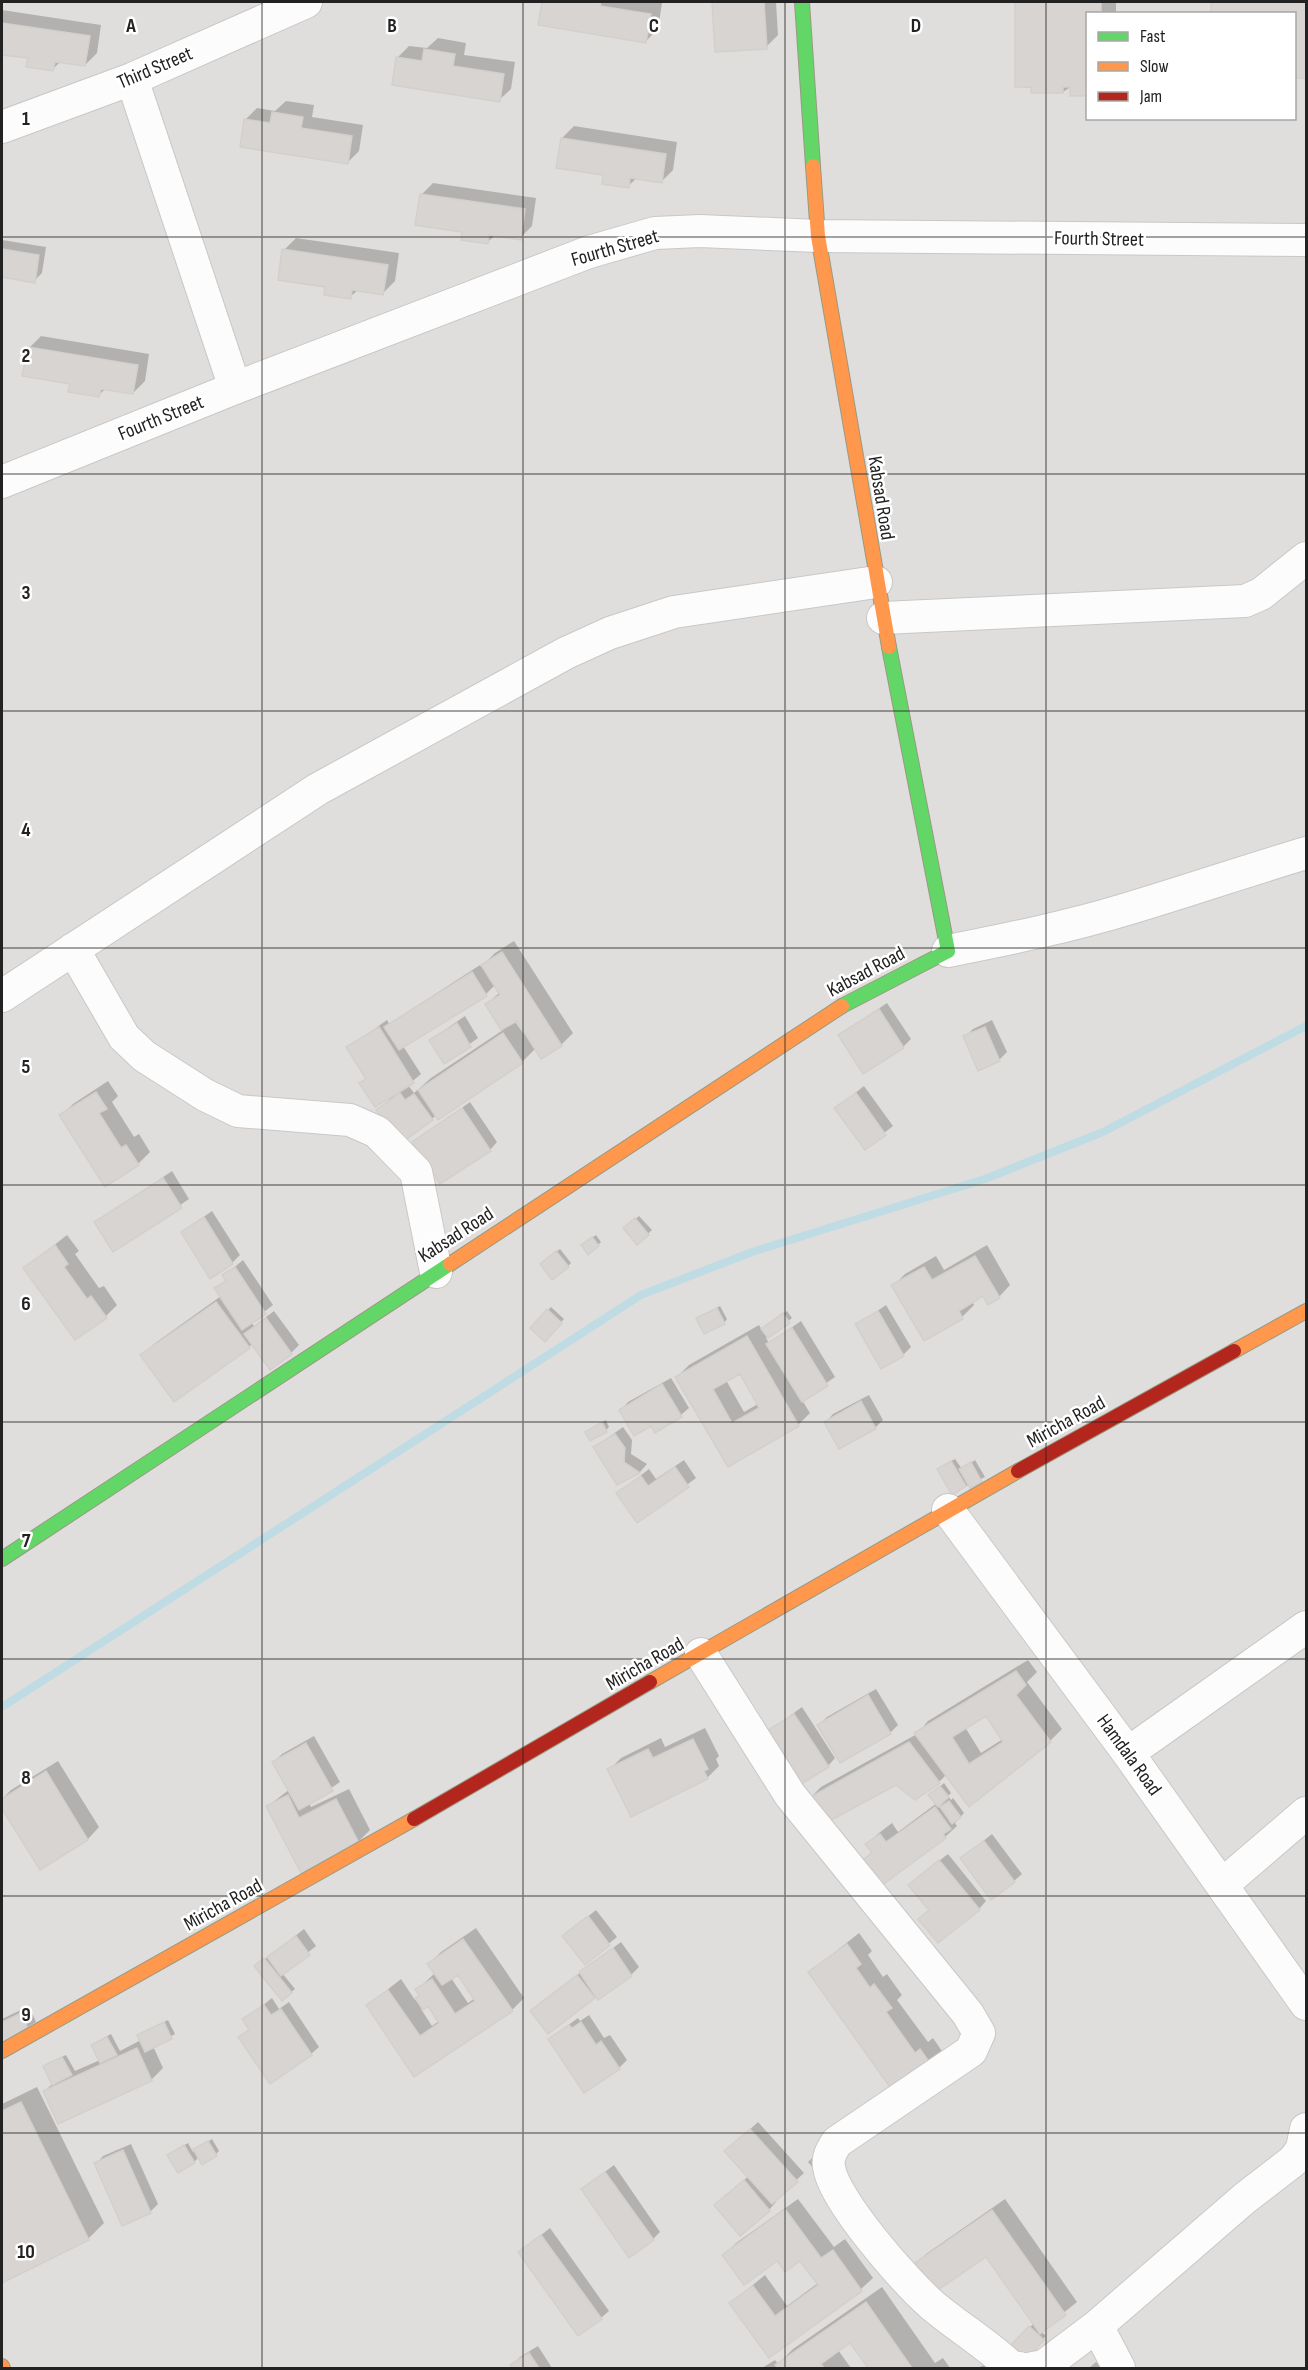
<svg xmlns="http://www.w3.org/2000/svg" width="1308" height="2370" font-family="'Sofia Sans Condensed',sans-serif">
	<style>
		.residential { fill: #dfdedc; fill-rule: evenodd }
		.shadow { fill: #0003; fill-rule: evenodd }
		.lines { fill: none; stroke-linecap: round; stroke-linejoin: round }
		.stream { stroke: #bfdbe3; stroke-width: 8 }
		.building { fill: #d7d4d2; stroke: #d3d0cc; stroke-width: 1.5; fill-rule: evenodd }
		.street-casing { stroke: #c9c8c7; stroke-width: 34 }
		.fast-casing { stroke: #999a82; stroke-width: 16 }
		.slow-casing { stroke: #999a82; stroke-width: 16 }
		.jam-casing { stroke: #999a82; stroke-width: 16 }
		.street { stroke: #fdfcfc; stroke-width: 32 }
		.fast { stroke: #63d668; stroke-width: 14 }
		.slow { stroke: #ff974d; stroke-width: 14 }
		.jam { stroke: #b3261e; stroke-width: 14 }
		.grid { fill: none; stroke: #222; stroke-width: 1.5; stroke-opacity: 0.55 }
		.labels { text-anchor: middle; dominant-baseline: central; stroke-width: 5; stroke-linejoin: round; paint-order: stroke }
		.street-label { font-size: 20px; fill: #222; stroke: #fff }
		.grid-label { font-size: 20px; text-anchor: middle; font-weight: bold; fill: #222; stroke: #fff; stroke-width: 5; stroke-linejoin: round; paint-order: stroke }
	</style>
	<rect width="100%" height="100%" fill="#f0eeeb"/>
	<path class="residential" d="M2,2h1304v2366h-1304zM1088,14h206v104h-206z"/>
	<path class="shadow" d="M543,2h111l8,1 -4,26 -12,12 -106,-17z
		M714,2h62l2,33 -12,12 -49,3z
		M1017,2h99v12h-28l-16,72 -9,6 -47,-6z
		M1212,2h94v75h-12v-63h-82z
		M2,10l99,15 -4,28 -12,12 -24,-4 -8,8 -24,-12 -27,-4z
		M438,38l28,5 -2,12 51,7 -4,27 -12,11 -102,-42 12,-12 18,2z
		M286,101l28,4 -2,12 51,8 -4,26 -12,12 -102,-43 12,-12 18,3z
		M574,126l103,16 -4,28 -12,12 -24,-4 -9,8 -23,-12 -43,-36z
		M433,183l103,15 -4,28 -12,12 -24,-4 -8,8 -24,-12 -43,-35z
		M296,238l103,15 -4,28 -12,12 -25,-3 -8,7 -23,-12 -43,-35z
		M2,240l44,7 -4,26 -8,8 -32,-5z
		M41,336l108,18 -4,27 -12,12 -27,-5 -7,7 -28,-12 -42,-35z
		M514,941l59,92 -12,12 -25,3 -14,14 -84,56 -2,-3 -4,4 -54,-8 12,-12 -29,-16 6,-6 -19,-29 39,-28 2,4 91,-59 1,2 14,-14zM495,985l5,7 -14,13 17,25 -72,48 -17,15 -6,-8 13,-11 -18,-28 83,-52zM517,1019l8,12 -2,2 -9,-13z
		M887,1003l24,36 -8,8 -63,-12z
		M465,1016l13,22 -34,24 -14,-22z
		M992,1020l15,32 -8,8 -34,-23 8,-8z
		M108,1081l10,15 -6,6 22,35 5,-3 11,18 -12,12 -77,-48 12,-12z
		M864,1086l29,40 -28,22 -29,-40z
		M470,1102l27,40 -7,8 -76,-8z
		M172,1171l17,28 -75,51 -18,-28z
		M212,1211l28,44 -8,8 -50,-31z
		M639,1216l13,14 -14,13 -13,-15z
		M67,1235l12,16 -4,3 24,34 5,-2 13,19 -11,11 -81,-48z
		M596,1235l5,7 -3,3 -12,-3z
		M987,1245l23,40 -11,12 -16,-3 -11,7 2,4 -12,12 -37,22 -32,-53 12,-12 31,-18 8,14z
		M560,1249l11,14 -3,3 -23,-5z
		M243,1260l30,45 -22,17 3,4 20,-15 25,34 -8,8 -38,-10 -4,4 -107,9 12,-12 67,-48 -5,-7 11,-10 -3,-3z
		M886,1305l25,42 -8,8 -46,-30z
		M720,1306l7,13 -3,4 -26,-5z
		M551,1307l13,12 -19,21 -13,-12z
		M787,1311l5,7 -26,20 3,5 32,-22 34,56 -33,23 8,13 -12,12 -70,40 -51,-88 12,-12 70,-40 3,5zM740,1372l18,32 -14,8 -18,-32z
		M671,1378l18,30 -8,7 -29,9 -31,-14 7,-8z
		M869,1395l14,25 -8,8 -49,-6 7,-8z
		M606,1420l3,7 -3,3 -20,2z
		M623,1427l9,13 -1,14 16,10 -7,8 -23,11 -22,-36z
		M955,1459l7,10 13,-9 10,17 -33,16 -10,-27z
		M684,1460l12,18 -58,43 -20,-28 31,-24 7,10z
		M1028,1660l9,12 -10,10 35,47 -12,12 -103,33 -8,8 -42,1 -88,16 12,-12 96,-53 11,-13zM986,1714l17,25 -22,14 -16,-26z
		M876,1689l22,36 -8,8 -49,28 -22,-36 8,-8z
		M802,1707l33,51 -7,8 -63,-32z
		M705,1728l14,28 -3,3 3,7 -12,12 -75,37 -23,-45 12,-12 40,-20 4,9z
		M314,1736l26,46 -31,21 2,4 38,-18 21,41 -12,12 -90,-36 22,-17 -16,-27 8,-8z
		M58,1761l41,66 -11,12 -48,28 -38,-61v-7l9,-9z
		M944,1783l7,10 -3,3 3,4 2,-2 11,15 -9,10 2,3 -12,11 -88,29 16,-15 -6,-7 12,-11 13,-10 6,9 39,-29 -3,-11z
		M992,1834l30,40 -8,7 -52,-23z
		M948,1854l38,47 -7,8 -61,-32z
		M596,1910l21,27 -32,26 -21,-27z
		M476,1928l48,70 -12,12 -97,65 -47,-70 33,-26 14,21 5,-5 -3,-5 18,-17 -6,-9 12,-12zM458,1973l17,25 -7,5 -17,-25zM428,2004l11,17 -7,5 -11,-17z
		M304,1929l12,17 -34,27 13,16 -12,10 -23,-36z
		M859,1933l13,18 -4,4 15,22 4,-3 15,21 -5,5 31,42 5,-4 13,19 -12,12 -124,-97z
		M621,1942l18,25 -8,8 -37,22 -54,6z
		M272,1998l7,11 10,-7 30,45 -8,7 -71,-17 10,-9 -6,-8z
		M29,2006l7,16 -34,21v-24z
		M589,2015l15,23 6,-3 17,25 -8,8 -70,-29 29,-21 2,3z
		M168,2020l7,14 -22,12 10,22 -12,12 -106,11 8,-8 -8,-16 3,-4 18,-8 9,16 25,-11 -8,-15 4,-3 15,-8 9,17 21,-11 -2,-4 4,-4z
		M37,2087l67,136 -16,16 -86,42v-177z
		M758,2122l46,51 -29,27 1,2 -7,8 -46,-13 26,-21 -15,-32z
		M212,2139l7,12 -3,3 -17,3 -5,5 -21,-10 15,-9 5,9z
		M131,2144l27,60 -8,8 -54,-48 7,-8z
		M821,2149l-7,20 -6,-7z
		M614,2165l46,67 -7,7 -71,-50z
		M798,2199l36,48 11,-8 28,39 -12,11 -92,66 -38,-52 34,-28 22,31 31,-23 -17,-24 -77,-4 12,-12z
		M1005,2199l72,103 -36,29 5,5 -21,23 -13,-13 22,-23 -47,-68 -73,10 12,-11z
		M550,2228l59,83 -8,7 -81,-66z
		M882,2287l53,76 8,-5 7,10h-80l-19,-27 -13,9 13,18h-89l13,-8 3,4 15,-15z
		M538,2346l14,22h-38l-2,-3 8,-8z
		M1096,2362l7,6h-14z
		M987,2364l2,4h-12z"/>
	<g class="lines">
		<path class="stream" d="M2,1707l639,-412 111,-43 233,-73 118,-47 203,-106"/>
	</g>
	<path class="building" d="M542,2h59l-1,4 51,8 -5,29 -108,-18z
		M712,2h52l3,47 -52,3z
		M1015,2h86v12h-13v82h-18v-9h-7v6h-32v-6h-16z
		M1211,2h95v76h-12v-64h-83z
		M2,23l88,13 -5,30 -30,-4 -2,9 -27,-4 2,-9 -26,-3z
		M424,49l31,5 -2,12 51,8 -4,28 -108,-17 4,-28 26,4z
		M272,112l31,5 -2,11 51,8 -4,28 -108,-17 4,-28 26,4z
		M561,138l105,16 -4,29 -32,-5 -1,10 -27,-4 1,-9 -47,-7z
		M420,194l105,15 -4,31 -32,-5 -1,9 -27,-4 1,-8 -47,-7z
		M2,249l37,6 -4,28 -33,-6z
		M282,249l106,16 -5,30 -31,-5 -1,9 -27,-4 1,-8 -47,-7z
		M28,347l110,18 -5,29 -32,-5 -2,8 -31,-5 2,-8 -48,-8z
		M502,952l60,94 -21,13 -24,-38 -16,9 -16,-26 15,-9 -19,-30z
		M472,972l15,24 -88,54 -15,-23z
		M879,1009l25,39 -41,26 -25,-39z
		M457,1023l14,24 -27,17 -15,-24z
		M379,1027l35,56 -39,24 -16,-24 7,-4 -20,-32z
		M985,1027l15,34 -22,10 -15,-35z
		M503,1033l20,30 -85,57 -20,-30z
		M96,1092l11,17 -8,4 22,35 5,-3 13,20 -34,22 -46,-72z
		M400,1093l5,7 9,-6 19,26 -33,24 -24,-34z
		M856,1093l30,42 -21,15 -31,-42z
		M462,1108l29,43 -51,33 -28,-42z
		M163,1178l19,30 -69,44 -19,-30z
		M204,1217l29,47 -23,15 -29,-47z
		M635,1218l14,17 -12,10 -14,-17z
		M592,1237l7,9 -11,9 -7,-10z
		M55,1245l13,19 -4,3 23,32 4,-3 16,22 -32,22 -52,-72z
		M556,1251l13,16 -17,13 -12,-16z
		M975,1256l25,42 -12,7 -5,-9 -24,15 4,8 -39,22 -33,-56 33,-18 8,13z
		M235,1267l31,47 -24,16 -28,-42 12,-7 -4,-6z
		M216,1302l34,46 -76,54 -34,-47z
		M717,1308l8,16 -21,10 -8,-16z
		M547,1309l15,14 -17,19 -15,-14z
		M878,1311l26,45 -23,13 -26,-45z
		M783,1313l7,10 -22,15 -7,-9z
		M266,1318l26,36 -22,16 -26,-36z
		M792,1328l36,58 -26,16 -36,-58z
		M747,1336l52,90 -71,41 -53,-90zM740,1374l19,34 -27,15 -19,-34z
		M662,1384l20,33 -27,16 -4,-7 -17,10 -15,-26z
		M861,1401l15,28 -37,20 -15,-27z
		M602,1422l5,10 -17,9 -5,-9z
		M615,1434l10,14 -1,14 16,11 -23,12 -24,-38z
		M951,1461l15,25 -14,9 -15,-26z
		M971,1462l11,20 -12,6 -11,-19z
		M675,1467l14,20 -52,36 -21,-30 25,-17 7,10z
		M1016,1671l10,14 -10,10 35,47 -82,65 -55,-74zM986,1716l17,26 -34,22 -17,-27z
		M868,1695l23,39 -51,29 -23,-38z
		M794,1714l35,53 -39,24 -27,-58z
		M693,1739l15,30 -4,2 4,8 -77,38 -24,-48 41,-20 5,9z
		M909,1742l31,41 -25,17 -19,-15 -74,40 -15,-26z
		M306,1743l27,48 -34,19 -27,-48z
		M46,1771l42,69 -48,30 -38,-61v-10z
		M940,1786l9,11 -11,10 -10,-12z
		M288,1795l11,23 37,-19 23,44 -58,30 -35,-67z
		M949,1801l12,16 -9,7 -12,-17z
		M935,1807l16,22 -8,5 3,4 -72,53 -19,-25 17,-13 -7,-9 15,-10 6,8z
		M984,1841l31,41 -24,18 -31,-42z
		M939,1860l41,50 -42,33 -20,-24 11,-9 -21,-25z
		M588,1916l22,29 -25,20 -23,-29z
		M296,1936l14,19 -29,21 -14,-19z
		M463,1939l50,72 -99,66 -48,-72 22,-15 32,46 19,-13 -11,-17 -5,4 -8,-12 4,-2 -4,-7 17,-10 23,35 20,-13 -17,-26 -16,10 -15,-21z
		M847,1944l14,20 -5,4 14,20 4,-4 18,24 -6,4 29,41 5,-4 15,21 -38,27 -89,-125z
		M613,1948l19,28 -34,24 -19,-28z
		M264,1958l28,35 -10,8 -28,-35z
		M577,1975l18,23 -47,36 -18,-23z
		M264,2005l7,10 10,-6 31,46 -42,29 -32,-47 11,-7 -7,-11z
		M21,2013l8,18 -27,14v-23z
		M164,2022l8,17 -27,13 -8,-17z
		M581,2022l15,23 5,-4 19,28 -36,24 -36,-54 21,-14 3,3z
		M107,2037l10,18 -17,8 -9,-18z
		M137,2048l15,33 -94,43 -15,-33z
		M62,2057l10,18 -20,10 -9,-19z
		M21,2102l68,138 -87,43v-172z
		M750,2129l48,53 -26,22 -48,-53z
		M208,2141l9,15 -15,9 -9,-16z
		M184,2145l11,18 -17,10 -11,-18z
		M123,2150l28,63 -29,13 -28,-63z
		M605,2172l49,68 -25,18 -48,-69z
		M744,2180l26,31 -30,25 -26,-31z
		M785,2209l36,49 12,-8 29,41 -93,67 -40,-55 24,-17 22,30 43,-31 -18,-24 -15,11 -8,-11 -33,24 -22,-30z
		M992,2210l74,105 -26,19 -54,-77 -54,37 -20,-29z
		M541,2235l61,84 -24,17 -60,-84z
		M866,2302l46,66h-44l-18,-25 -29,21 3,4h-46l-3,-3z
		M1029,2326l15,14 -19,21 -15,-15z
		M529,2353l10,15h-26l-3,-3z"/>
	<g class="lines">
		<g class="street-casing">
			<path id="street" d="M132,79l103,309
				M2,127l130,-48 174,-77
				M2,482l233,-94 354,-136 66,-19 45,-2 118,5 488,4
				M883,618l362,-17 16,-7 45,-36
				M73,949l51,88 20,19 61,39 33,16 112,9 27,12 39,40 20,100
				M948,951c60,-12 120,-24 179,-42 60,-18 119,-38 179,-56
				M2,996l316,-207 248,-136 44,-20 64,-21 202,-30
				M948,1510l180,243 178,251
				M701,1654l89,141 178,219 11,19 -8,18 -134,91c-5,8 -10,15 -8,25 4,33 77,115 103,138 26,22 55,39 79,62l8,1
				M1128,1753l178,-126
				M1222,1885l84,-72
				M1097,2326l22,42
				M1033,2368l11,-2 53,-40 148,-128 48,-37 9,-12 4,-20"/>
		</g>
		<g class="fast-casing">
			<path id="fast" d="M802,2l11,164
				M842,1006l106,-55 -59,-304
				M2,1559l448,-295"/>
		</g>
		<g class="slow-casing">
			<path id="slow" d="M813,166l5,70 71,411
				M450,1264l392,-258
				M1234,1351l72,-40
				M650,1682l368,-211
				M2,2051l412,-232
				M2,2366l1,2"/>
		</g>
		<g class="jam-casing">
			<path id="jam" d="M1018,1471l216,-120
				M414,1819l236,-137"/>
		</g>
		<use href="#street" class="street"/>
		<use href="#fast" class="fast"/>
		<use href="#slow" class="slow"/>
		<use href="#jam" class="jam"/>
	</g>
	<path class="grid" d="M262,2v2366M523,2v2366M785,2v2366M1046,2v2366M2,237h1304M2,474h1304M2,711h1304M2,948h1304M2,1185h1304M2,1422h1304M2,1659h1304M2,1896h1304M2,2133h1304"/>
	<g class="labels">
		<g class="street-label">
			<text transform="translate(155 68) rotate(-23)">Third Street</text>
			<text transform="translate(1099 239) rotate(1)">Fourth Street</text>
			<text transform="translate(615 248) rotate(-16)">Fourth Street</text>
			<text transform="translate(161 418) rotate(-22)">Fourth Street</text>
			<text transform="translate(881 498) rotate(81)">Kabsad Road</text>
			<text transform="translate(866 972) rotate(-28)">Kabsad Road</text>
			<text transform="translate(456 1235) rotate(-33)">Kabsad Road</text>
			<text transform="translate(1066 1422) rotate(-29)">Miricha Road</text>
			<text transform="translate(645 1664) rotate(-30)">Miricha Road</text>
			<text transform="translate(1129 1755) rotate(54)">Hamdala Road</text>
			<text transform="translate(223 1905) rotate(-29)">Miricha Road</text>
		</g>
	</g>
	<g class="grid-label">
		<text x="131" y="32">A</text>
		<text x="392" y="32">B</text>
		<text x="654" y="32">C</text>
		<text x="916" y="32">D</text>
		<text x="26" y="125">1</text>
		<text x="26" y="362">2</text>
		<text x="26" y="599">3</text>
		<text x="26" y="836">4</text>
		<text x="26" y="1073">5</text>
		<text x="26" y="1310">6</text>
		<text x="26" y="1547">7</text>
		<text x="26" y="1784">8</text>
		<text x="26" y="2021">9</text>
		<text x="26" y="2258">10</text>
	</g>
	<rect width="1308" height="2370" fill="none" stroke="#222222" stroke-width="6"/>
	<rect x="1086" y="12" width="210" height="108" fill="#ffffff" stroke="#a7a7a7" stroke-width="1.5"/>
	<rect x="1098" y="32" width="30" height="9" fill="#63d668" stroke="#a7a7a7" stroke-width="1.5"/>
	<text x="1140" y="42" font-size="18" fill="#222222">Fast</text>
	<rect x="1098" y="62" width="30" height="9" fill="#ff974d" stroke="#a7a7a7" stroke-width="1.5"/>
	<text x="1140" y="72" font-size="18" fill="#222222">Slow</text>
	<rect x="1098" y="92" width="30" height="9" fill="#b3261e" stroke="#a7a7a7" stroke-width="1.5"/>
	<text x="1140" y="102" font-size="18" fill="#222222">Jam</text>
</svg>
